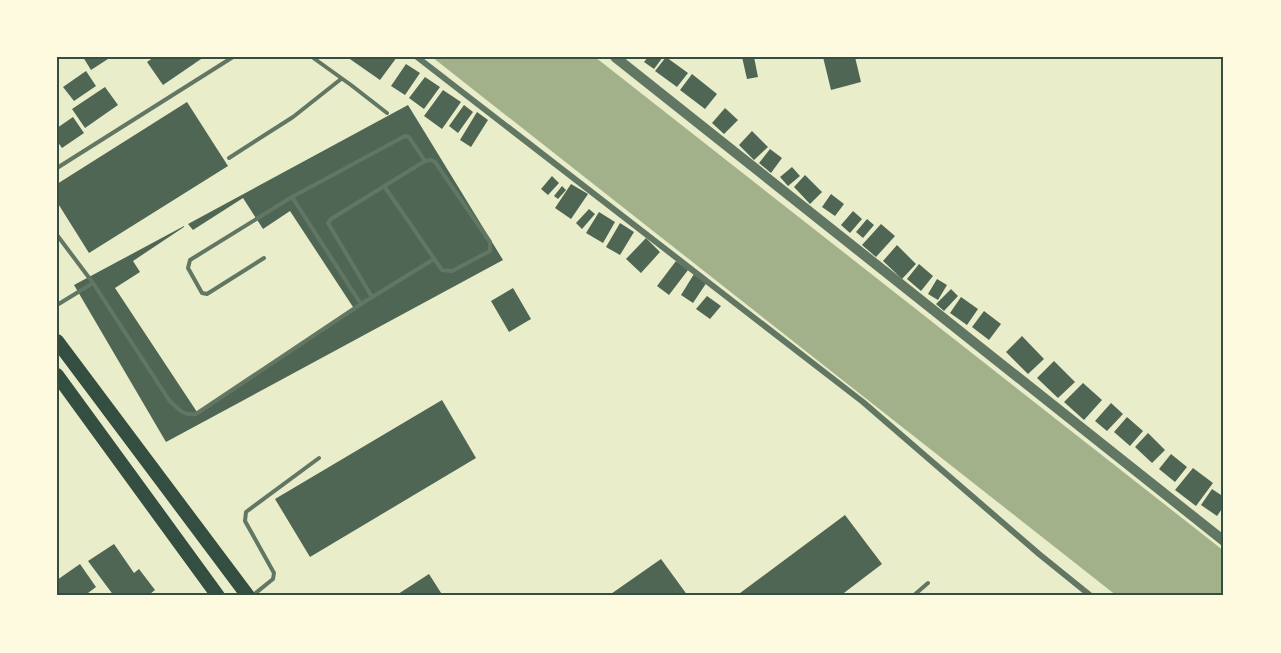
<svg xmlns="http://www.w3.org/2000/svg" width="1281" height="653" font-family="'Fira Sans Condensed',sans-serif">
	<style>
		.water { fill: #a3b18a }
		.building { fill: #4f6655 }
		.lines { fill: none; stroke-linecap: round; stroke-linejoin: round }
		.service { stroke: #617663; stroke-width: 4 }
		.minor { stroke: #617663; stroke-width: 6 }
		.tertiary { stroke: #617663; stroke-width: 10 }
		.primary { stroke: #344e41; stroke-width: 14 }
		.neatline { fill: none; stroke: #344e41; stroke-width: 2 }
	</style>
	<rect width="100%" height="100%" fill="#e9edc9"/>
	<path class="water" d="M432,57h163l629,494v45h-107z"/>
	<path class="building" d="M83,57h28l-20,13z
		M154,57h50l-41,28 -16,-23z
		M347,57h50l-17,23z
		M648,57h15l-9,12 -10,-7z
		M666,57l22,16 -11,14 -22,-16z
		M742,57h12l4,20 -11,2z
		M823,57h32l6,25 -30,8z
		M406,64l14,9 -15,22 -14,-9z
		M86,71l10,15 -22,15 -11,-14z
		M692,74l25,20 -12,15 -25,-19z
		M425,77l15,10 -16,22 -15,-11z
		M105,87l13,18 -33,23 -13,-19z
		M443,90l18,12 -19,27 -18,-13z
		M187,102l41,64 -139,87 -32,-51v-18z
		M408,105l95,155 -337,182 -92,-157 110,-59v1l-51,34 7,11 -25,16 82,124 158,-102 -65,-99 -27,18 -20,-31 -50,32 -5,-6z
		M464,105l9,7 -15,21 -9,-7z
		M725,108l13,12 -14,14 -12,-11z
		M477,112l11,8 -17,27 -11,-7z
		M73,117l11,16 -22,15 -5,-7v-13z
		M752,131l16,16 -14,13 -15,-15z
		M770,149l12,9 -11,15 -12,-10z
		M792,167l8,9 -12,10 -8,-9z
		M805,175l17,17 -12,12 -16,-17z
		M552,176l7,7 -11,12 -7,-6z
		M571,184l17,10 -17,25 -16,-11z
		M562,186l4,4 -8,9 -4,-3z
		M831,194l13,10 -9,12 -13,-9z
		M589,209l6,5 -13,15 -6,-6z
		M853,211l9,8 -12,14 -9,-8z
		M599,212l16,10 -12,21 -17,-10z
		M867,219l7,6 -11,13 -7,-6z
		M620,223l14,9 -14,23 -14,-8z
		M881,224l14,12 -19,21 -14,-12z
		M646,238l14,14 -19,21 -15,-14z
		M897,245l19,19 -14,15 -19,-18z
		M676,261l12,9 -19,25 -12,-9z
		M919,264l14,12 -12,15 -14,-12z
		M694,274l13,8 -14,21 -12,-8z
		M937,279l10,6 -9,15 -10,-6z
		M513,288l18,31 -22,13 -18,-31z
		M951,289l7,7 -14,15 -8,-7z
		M707,296l14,10 -11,13 -14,-10z
		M961,297l17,12 -11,16 -17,-12z
		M984,311l17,13 -12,16 -17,-13z
		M1022,336l22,23 -16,15 -22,-22z
		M1054,361l21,21 -17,16 -21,-20z
		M1083,383l19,17 -18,20 -20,-18z
		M442,400l34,58 -166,99 -35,-58z
		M1111,403l12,11 -16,17 -12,-10z
		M1127,417l16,14 -13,15 -16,-14z
		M1148,433l17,17 -13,13 -17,-16z
		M1171,454l16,13 -12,15 -16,-13z
		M1193,468l20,15 -17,23 -21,-16z
		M1212,489l12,8v9l-7,10 -16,-11z
		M845,515l37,49 -25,19 -17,13h-104z
		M114,544l20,29 5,-4 16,21 -5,4 2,2h-38l-26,-35z
		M661,559l27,37h-80z
		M80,564l16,23 -12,9h-27v-16z
		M429,574l14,22h-48z"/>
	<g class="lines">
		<path class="service" d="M312,57l39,28 36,28
			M229,158l64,-41 48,-38
			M57,168l176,-111
			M292,197l113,-61 4,1 16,24
			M57,235l36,48 76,117c9,9 14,16 27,14l165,-110 -69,-107 -102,63 -2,8 14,25 5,1 57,-36
			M372,297l-44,-74 3,-4 94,-58 6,-1 4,2 55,80v9l-38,20 -10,-1 -58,-84
			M361,304l73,-45
			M57,305l36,-22
			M252,596l21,-17 1,-6 -29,-52 1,-9 73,-54
			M913,596l15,-13"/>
		<path class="minor" d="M417,57l446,345 176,152 52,42"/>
		<path class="tertiary" d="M615,57l609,484"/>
		<path class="primary" d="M57,341l191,255
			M57,375l161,221"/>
	</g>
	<rect width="1281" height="653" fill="none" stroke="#fefae0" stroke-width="117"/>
	<rect x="58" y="58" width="1164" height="536" class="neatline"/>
</svg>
